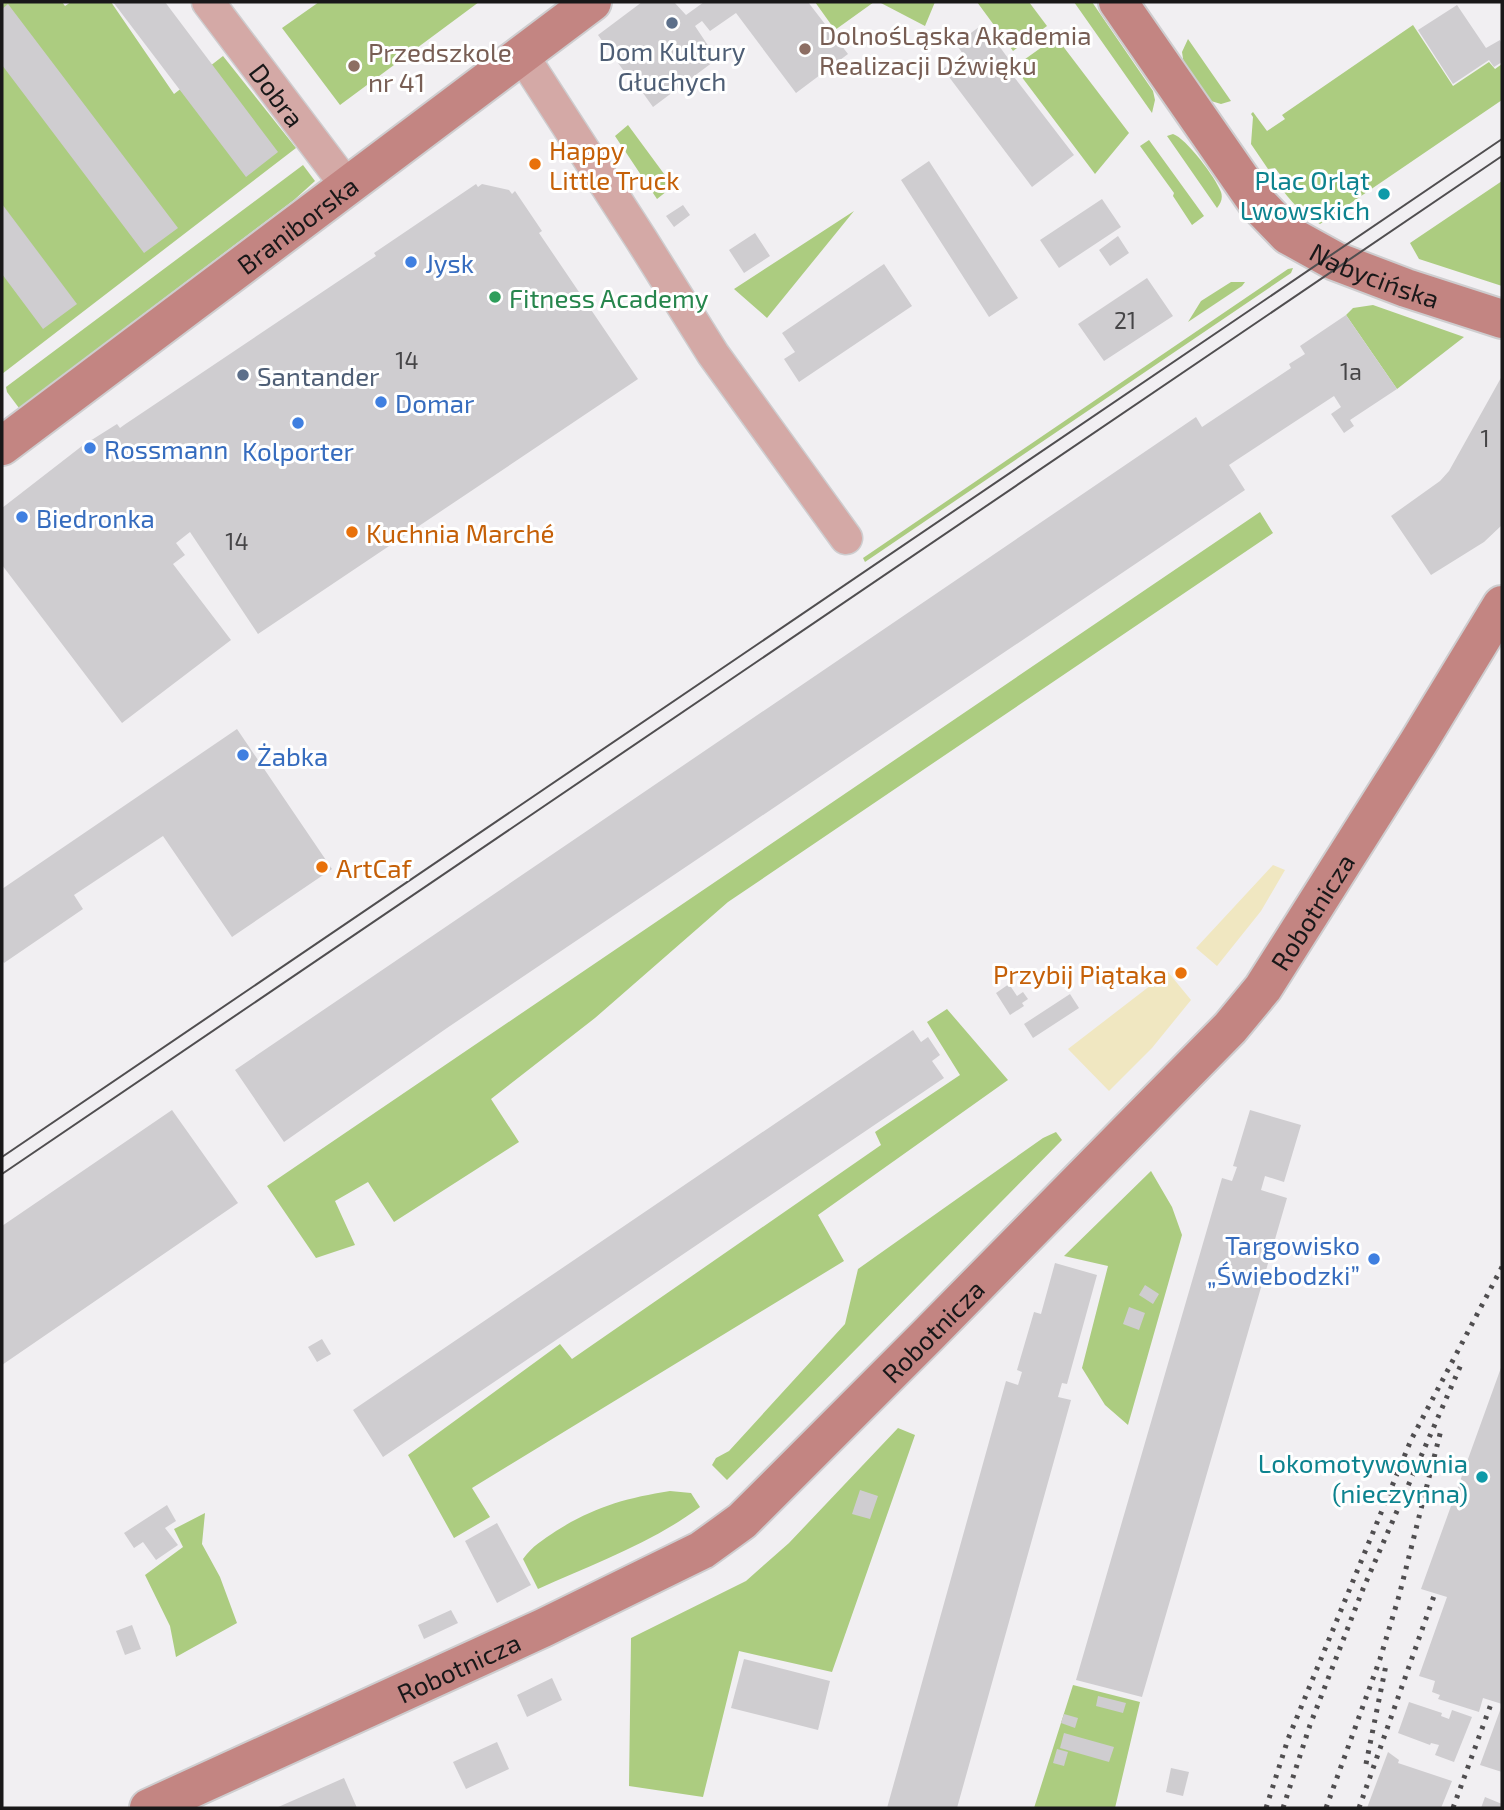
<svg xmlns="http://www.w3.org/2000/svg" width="1504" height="1810" font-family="'Exo 2',sans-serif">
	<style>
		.green { fill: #accc80 }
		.sand { fill: #f0e7c1 }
		.building { fill: #cfcdd0 }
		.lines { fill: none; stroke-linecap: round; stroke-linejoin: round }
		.street-casing { stroke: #cecdcf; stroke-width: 35 }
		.secondary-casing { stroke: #cecdcf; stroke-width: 42 }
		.street { stroke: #d4a9a6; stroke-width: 32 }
		.secondary { stroke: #c38582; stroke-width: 38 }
		.tram { stroke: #504e50; stroke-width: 2 }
		.rail { stroke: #504e50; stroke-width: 5; stroke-dasharray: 3.5 7; stroke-linecap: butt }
		.service-dot { fill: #5c6f8a; stroke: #fff; stroke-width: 2.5 }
		.education-dot { fill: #8d6e63; stroke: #fff; stroke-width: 2.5 }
		.food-dot { fill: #e8710a; stroke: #fff; stroke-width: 2.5 }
		.culture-dot { fill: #0f9aa8; stroke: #fff; stroke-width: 2.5 }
		.shop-dot { fill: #3f7fe0; stroke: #fff; stroke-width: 2.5 }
		.leisure-dot { fill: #2e9e5b; stroke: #fff; stroke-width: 2.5 }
		.labels { text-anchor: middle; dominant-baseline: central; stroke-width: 6; stroke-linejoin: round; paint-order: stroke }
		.number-label { font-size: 23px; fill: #464547 }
		.education-label { font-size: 26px; fill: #785e54; stroke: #fff; text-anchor: start }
		.service-label { font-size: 26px; fill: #4e5e75; stroke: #fff }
		.street-label { font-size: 26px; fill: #191819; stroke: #fff }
		.food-label { font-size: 26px; fill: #c56008; stroke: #fff; text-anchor: start }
		.culture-label { font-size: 26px; fill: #0d838f; stroke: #fff; text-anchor: end }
		.shop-label { font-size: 26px; fill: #366cbe; stroke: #fff; text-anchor: start }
		.leisure-label { font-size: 26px; fill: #27864d; stroke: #fff; text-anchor: start }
	</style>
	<rect width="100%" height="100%" fill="#f1eff2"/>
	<path class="green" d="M2,2h60l3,4 6,-4h40l63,92 49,-38 73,92 -294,226z
		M319,2h160l-139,103 -58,-77z
		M815,2h59l-39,28z
		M879,2h56l-10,24z
		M977,2h52l18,24 -34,25z
		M1074,2h18l61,89 2,9 -3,13z
		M1413,25l40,61 36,-24 6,7 7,-5v36l-182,124c-15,-8 -26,-19 -36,-32l4,-7 -13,-17 -7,1 -17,-25 2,-27 -2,-3 2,-2 14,19 18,-12 -3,-4z
		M1056,37l73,96 -34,41 -74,-98v-14z
		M1188,39l43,62 -10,3 -10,-3 -27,-36 -2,-13z
		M628,125l42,57 2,5 -15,12 -42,-63z
		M1173,134c13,4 43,44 48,58 2,6 0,11 -4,16l-50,-72z
		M1149,140l55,76 -12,9 -19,-29 1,-3 -34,-47z
		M303,165l12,16 -21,19 -275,208 -12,-16 -1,-5z
		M1502,181v105l-83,-27 -9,-16z
		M854,211l-87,107 -33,-29z
		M1293,268l-2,5 -426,289 -2,-4 425,-289z
		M1231,282h14l-3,4 -54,36 13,-21z
		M1373,305l91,32 -67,52 -51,-74 7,-7z
		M1260,512l13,21 -545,369 -133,116 -104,81 28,43 -125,80 -26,-40 -33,19 20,44 -39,13 -49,-72z
		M947,1009l61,71 -190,135 26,46 -372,227 18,29 -36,21 -46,-83 152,-111 12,15 309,-214 -6,-13 85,-57 -33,-53z
		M1056,1132l6,8 -335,340 -15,-15 4,-7 13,-7 116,-127 13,-55 185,-131z
		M1151,1171l21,36 10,28 -54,190 -23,-20 -23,-37 26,-102 -44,-10z
		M898,1428l17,7 -83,237 -93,-21 -36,146 -74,-11 2,-148 115,-57 43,-38z
		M670,1491l21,2 9,14c-48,36 -107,57 -162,82l-15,-30c9,-13 20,-19 33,-28 38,-24 70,-33 114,-40z
		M205,1513l-3,31 18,33 17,46 -61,34 -6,-31 -25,-51 38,-28 -9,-18z
		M1073,1685l67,17 -25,106h-81z"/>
	<path class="sand" d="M1273,865l12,5 -24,41 -44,55 -21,-18z
		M1168,972l23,28 -39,48 -43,43 -41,-42z"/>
	<path class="building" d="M113,2h52l113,150 -32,25z
		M642,2h32l12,13 18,-13h104l40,52 -52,39 -60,-80 -26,18 -8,-10 -7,5 22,33 -64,48 -15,-21 -2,2 -38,-53z
		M8,4l170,224 -34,25 -142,-188v-56z
		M1457,5l29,43 14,-8 2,4v18l-8,5 -5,-7 -36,24 -35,-54z
		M983,24l30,41 -5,4 66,86 -42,32 -89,-118 20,-15 -7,-10z
		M929,161l89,137 -29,19 -88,-137z
		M476,184l2,3 4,-3 27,6 3,4 3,-3 27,40 -3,2 99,146 -380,255 -68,-102 -14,11 9,12 -12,9 58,76 -109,83 -120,-158v-57l80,-62 35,-22 3,4 4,-3 252,-169 -2,-3z
		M1102,199l19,28 -62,41 -19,-28z
		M2,204l75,100 -34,25 -41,-55z
		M683,205l7,10 -16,12 -8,-11z
		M755,233l15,23 -26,17 -15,-23z
		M1118,236l11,17 -19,13 -11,-16z
		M884,264l28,42 -113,76 -15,-23 11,-7 -13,-19z
		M1147,278l26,38 -69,45 -26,-37z
		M1346,315l51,74 -47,31 4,6 -10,7 -13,-19 10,-7 -7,-11 -105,69 16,25 -798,538 -163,114 -49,-72 961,-653 6,10 89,-59 -2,-4 16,-10 -5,-8z
		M1502,376v149l-18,17 -53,33 -40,-59 49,-35 9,-10z
		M237,729l95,140 -100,68 -69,-101 -89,59 9,14 -79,54 -2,-3v-71z
		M1009,984l8,12 6,-4 5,7 -6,4 2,3 -14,9 -14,-22z
		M1070,994l9,14 -46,30 -9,-14z
		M913,1030l8,12 7,-5 12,18 -8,6 12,17 -561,379 -30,-47z
		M172,1110l66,93 -236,162v-139z
		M1250,1110l51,15 -17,57 -19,-6 -4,14 26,8 -145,499 -66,-17 146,-502 10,3 5,-14 -4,-1z
		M1055,1263l42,12 -30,109 -5,-1 -4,14 13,3 -114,408h-70l119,-427 12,4 4,-13 -5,-2 17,-58 7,2z
		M1145,1285l14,9 -6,10 -14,-9z
		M1129,1307l16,6 -6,17 -16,-6z
		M322,1339l9,15 -14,8 -9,-15z
		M1502,1365v339l-19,-6 -4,14 -41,-13 2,-4 -8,-3 3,-11 -16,-5 28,-79 -26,-8z
		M860,1490l18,6 -8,23 -18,-5z
		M167,1505l9,16 -11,7 13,17 -22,15 -13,-18 -9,6 -10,-15z
		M497,1523l34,62 -34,18 -32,-62z
		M451,1610l7,13 -34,16 -6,-14z
		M132,1625l9,24 -16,6 -9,-24z
		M744,1659l86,22 -12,49 -87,-22z
		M552,1678l10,22 -35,17 -10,-22z
		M1098,1696l28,7 -3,10 -27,-7z
		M1409,1702l33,11 -1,3 8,3 3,-9 20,7 -18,45 -19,-7 4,-10 -8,-2 -1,2 -32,-12z
		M1502,1705v67l-22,-7z
		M1064,1714l14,4 -3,10 -14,-5z
		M1064,1733l50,14 -5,15 -49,-14z
		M497,1742l12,27 -43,20 -13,-27z
		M1057,1749l11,3 -4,14 -11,-3z
		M1388,1752l11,8 -1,3 54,18 -11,27h-74z
		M1171,1768l18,4 -6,24 -17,-4z
		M344,1778l13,30h-81z
		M1485,1797l17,7v4h-21z"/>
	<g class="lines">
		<g class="street-casing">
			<g id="street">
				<path id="s1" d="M208,2l139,184"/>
				<path d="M522,55l119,184 72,115 133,184"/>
			</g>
		</g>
		<g class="secondary-casing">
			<g id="secondary">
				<path id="s2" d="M1118,2l140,202 30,31 47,26 71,27 96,31"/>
				<path id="s3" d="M2,446l590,-444"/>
				<path id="s4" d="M149,1808l394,-180 159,-78 40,-29 186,-186 302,-307 33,-40 155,-245 84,-138"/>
			</g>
		</g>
		<use href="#street" class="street"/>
		<use href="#secondary" class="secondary"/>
		<path class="tram" d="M2,1157l1500,-1018
			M2,1174l1500,-1018"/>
		<path class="rail" d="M1366,1764l20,-99
			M1266,1808l22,-69 123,-299 91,-173
			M1283,1808l27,-83 53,-136 100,-229
			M1326,1808l54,-149 19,-63 42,-166
			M1359,1808l76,-215
			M1453,1808l38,-104"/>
	</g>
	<g class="service-dot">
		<circle cx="672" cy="23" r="7"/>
		<circle cx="243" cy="375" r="7"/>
	</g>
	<g class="education-dot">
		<circle cx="805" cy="49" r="7"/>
		<circle cx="354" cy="66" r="7"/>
	</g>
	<g class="food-dot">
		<circle cx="535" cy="164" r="7"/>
		<circle cx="352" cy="532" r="7"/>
		<circle cx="322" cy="867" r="7"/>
		<circle cx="1181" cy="973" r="7"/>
	</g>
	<g class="culture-dot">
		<circle cx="1384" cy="194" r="7"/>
		<circle cx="1482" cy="1477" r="7"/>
	</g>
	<g class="shop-dot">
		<circle cx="411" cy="262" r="7"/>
		<circle cx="381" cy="402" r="7"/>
		<circle cx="298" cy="423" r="7"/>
		<circle cx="90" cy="448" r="7"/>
		<circle cx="22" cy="517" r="7"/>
		<circle cx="243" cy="755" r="7"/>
		<circle cx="1374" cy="1259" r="7"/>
	</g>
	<circle class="leisure-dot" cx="495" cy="297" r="7"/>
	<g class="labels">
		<g class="number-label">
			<text x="1125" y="320">21</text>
			<text x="407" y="360">14</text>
			<text x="1351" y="371">1a</text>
			<text x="1485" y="438">1</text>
			<text x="237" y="541">14</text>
		</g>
		<g class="education-label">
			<text x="819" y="34">DolnośLąska Akademia<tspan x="819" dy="30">Realizacji Dźwięku</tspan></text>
			<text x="368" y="51">Przedszkole<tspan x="368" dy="30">nr 41</tspan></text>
		</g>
		<g class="service-label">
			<text x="672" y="50">Dom Kultury<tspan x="672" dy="30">Głuchych</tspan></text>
			<text x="257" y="375" text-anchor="start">Santander</text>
		</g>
		<g class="street-label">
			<text stroke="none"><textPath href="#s1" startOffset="116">Dobra</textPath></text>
			<text stroke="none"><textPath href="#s3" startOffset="369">Braniborska</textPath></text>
			<text stroke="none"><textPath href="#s2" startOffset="385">Nabycińska</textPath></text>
			<text stroke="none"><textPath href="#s4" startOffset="1496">Robotnicza</textPath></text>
			<text stroke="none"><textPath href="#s4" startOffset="929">Robotnicza</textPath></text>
			<text stroke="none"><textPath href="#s4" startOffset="340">Robotnicza</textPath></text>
		</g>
		<g class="food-label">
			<text x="549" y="149">Happy<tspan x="549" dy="30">Little Truck</tspan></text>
			<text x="366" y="532">Kuchnia Marché</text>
			<text x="336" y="867">ArtCaf</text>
			<text x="1167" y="973" text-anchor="end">Przybij Piątaka</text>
		</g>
		<g class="culture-label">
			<text x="1370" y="179">Plac Orląt<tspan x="1370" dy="30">Lwowskich</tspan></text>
			<text x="1468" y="1462">Lokomotywownia<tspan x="1468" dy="30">(nieczynna)</tspan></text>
		</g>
		<g class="shop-label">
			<text x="425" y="262">Jysk</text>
			<text x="395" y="402">Domar</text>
			<text x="104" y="448">Rossmann</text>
			<text x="298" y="450" text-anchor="middle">Kolporter</text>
			<text x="36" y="517">Biedronka</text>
			<text x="257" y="755">Żabka</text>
			<text x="1360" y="1244" text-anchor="end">Targowisko<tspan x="1360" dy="30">„Świebodzki”</tspan></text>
		</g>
		<g class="leisure-label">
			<text x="509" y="297">Fitness Academy</text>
		</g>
	</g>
	<rect width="1504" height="1810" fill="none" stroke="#191819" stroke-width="7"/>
</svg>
